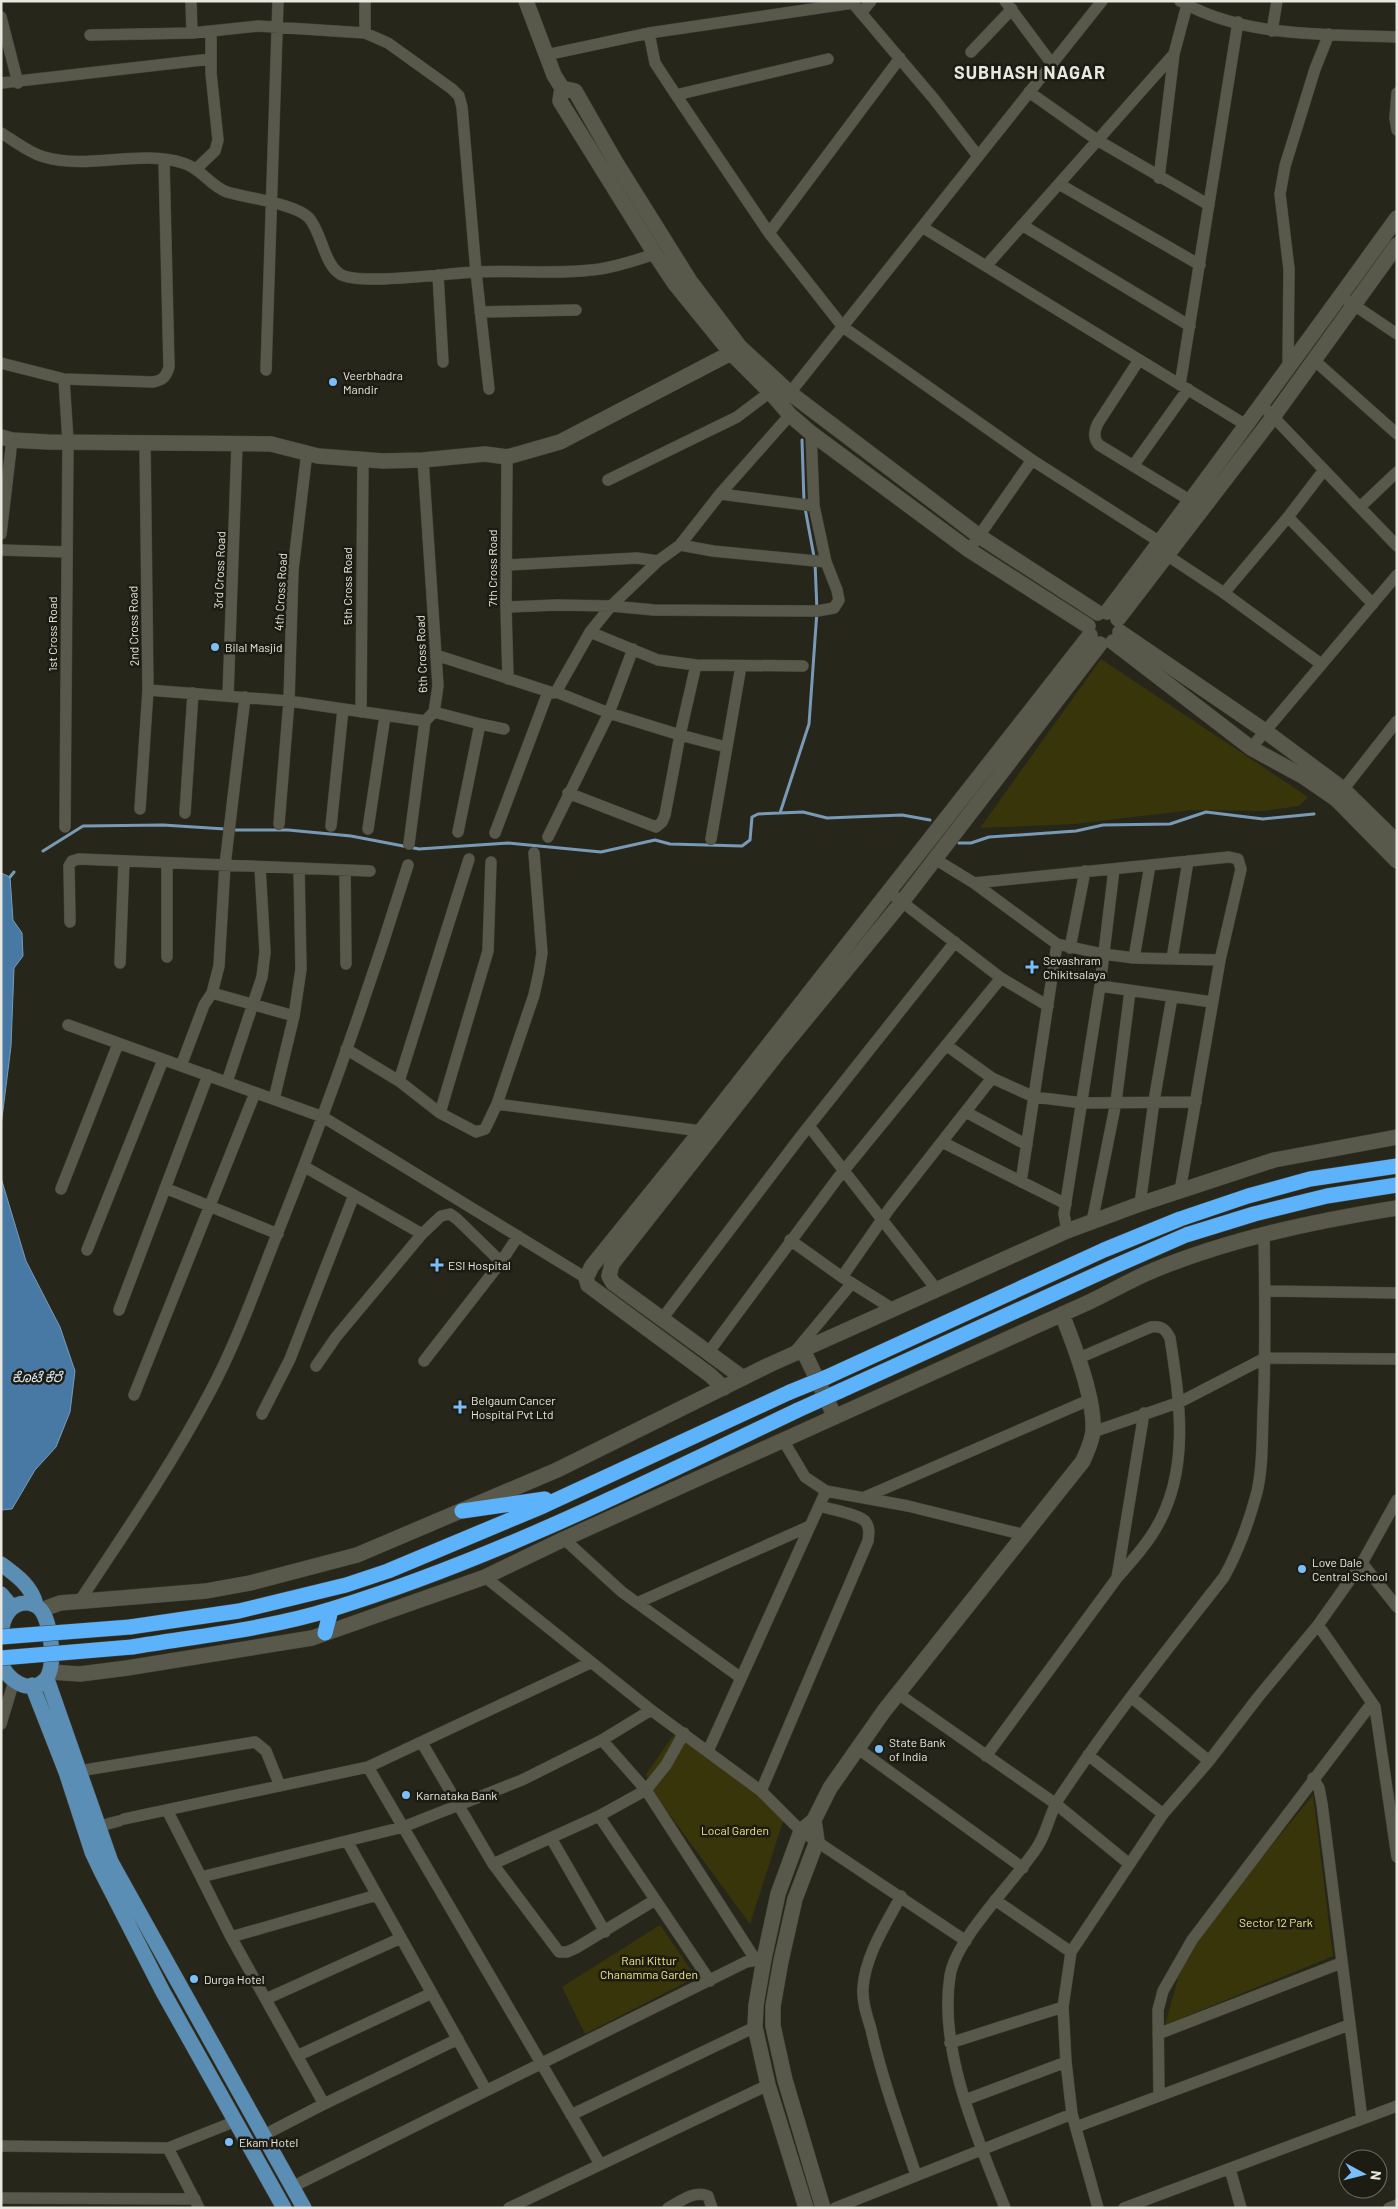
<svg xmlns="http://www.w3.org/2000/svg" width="1398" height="2209" font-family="Barlow,'Noto Sans Kannada',sans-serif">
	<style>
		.green { fill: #39350b }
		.water { fill: #4879a5; stroke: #789ab7 }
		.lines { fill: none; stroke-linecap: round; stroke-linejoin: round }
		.stream { stroke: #789ab7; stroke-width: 3 }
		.street-casing { stroke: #44433a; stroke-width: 12 }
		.secondary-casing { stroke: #44433a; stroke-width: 16 }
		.primary-casing { stroke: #44433a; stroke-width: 16 }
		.highway-casing { stroke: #44433a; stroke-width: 16 }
		.street { stroke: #58584b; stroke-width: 11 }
		.secondary { stroke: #58584b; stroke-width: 15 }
		.primary { stroke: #5b8eb5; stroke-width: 15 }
		.highway { stroke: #5db2fc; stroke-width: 15 }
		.highway-bridge-casing { stroke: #44433a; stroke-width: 16; stroke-linecap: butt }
		.highway-bridge { stroke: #5db2fc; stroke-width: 15 }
		.poi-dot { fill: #7cbef9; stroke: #1d1c12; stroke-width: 2 }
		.labels { text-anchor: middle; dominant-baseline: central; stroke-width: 5; stroke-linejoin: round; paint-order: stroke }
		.poi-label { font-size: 12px; fill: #e8e7e0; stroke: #1d1c12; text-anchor: start }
		.street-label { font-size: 12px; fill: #e8e7e0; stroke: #1d1c12 }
		.park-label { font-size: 12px; fill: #f0e687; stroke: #1d1c12 }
		.water-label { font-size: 14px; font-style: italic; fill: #d8e6f3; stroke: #1d1c12 }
		.district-label { font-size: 18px; font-weight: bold; letter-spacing: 1px; fill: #e8e7e0; stroke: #1d1c12 }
	</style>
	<rect width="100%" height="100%" fill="#27261b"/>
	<path class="green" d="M1101,659l207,138 -9,9 -36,5 -71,-1 -117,14 -95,4z
		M675,1733l110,82 -35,109 -100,-136 -4,-14z
		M1313,1795l20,161 -168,69 21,-75z
		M660,1925l36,52 -111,57 -23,-47z"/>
	<path class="water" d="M1,873l9,4 3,43 9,13 1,23 -9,12 -3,78 -10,80z
		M1,1178l25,83 34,66 15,44 -5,41 -14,35 -21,23 -23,39 -11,1z"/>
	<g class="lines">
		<path class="stream" d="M802,440l2,62
			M780,813l29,-89 8,-113 -2,-49 -10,-54
			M233,830h55l63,6 68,13 89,-6 93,9 54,-12 15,4 72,2 8,-6 2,-23 6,-3 45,-2 24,6 75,-3 28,5
			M959,843h12l18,-6 87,-6 27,-6 67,-1 36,-12 57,7 51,-5
			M43,851l40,-25 80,-1 62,4
			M10,877l4,-5"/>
		<g class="street-casing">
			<path id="street" d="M191,1l1,32
				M851,1l83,98 44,57
				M1005,1l47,63
				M1180,1c65,37 145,33 217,36
				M861,13l10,-12
				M1,17l17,66
				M1272,31l5,-30
				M365,33v-32
				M649,33l6,30 21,32 93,138 74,94 189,133 128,82
				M90,35l102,-2 66,-7 107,7 23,10 64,46 7,7 3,11 14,165 13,117
				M971,52l41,-43
				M546,55l103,-22 204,-30
				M1,83l210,-24
				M1029,92l68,48 112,65
				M1397,93l-2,25 2,12
				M676,95l152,-36
				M1,133c14,8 28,20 43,24 45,13 95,-8 139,6 18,5 27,23 44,29 20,6 70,12 82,26 13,15 15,46 31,56 18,12 109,-1 135,-2 42,-2 83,3 125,-3 18,-3 37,-9 55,-15
				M196,169l19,-18 3,-11 -7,-67v-42
				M1159,178l15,-124 13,-49
				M1059,184l141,81
				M1022,225l168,101
				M922,227l324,198
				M769,233l131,-175
				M986,266l188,-212
				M438,275l5,87
				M1348,301l49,33
				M480,312l96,-2
				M1139,360l-41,63c-4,9 -5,15 1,22l92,56
				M1314,360l83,74
				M1,363l63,16 89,3c10,-2 13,-5 16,-15l-5,-206
				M1288,367l1,-98 -9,-75 5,-28 30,-97 14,-35
				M266,370l12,-369
				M64,379l4,62 -3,386
				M1180,385l58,-363
				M785,399l317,-398
				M1262,405l135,141
				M507,457l-1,150 2,72
				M1133,466l55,-77
				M608,480l129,-63 33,-25
				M720,494l94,12
				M1360,507l37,-35
				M1288,517l36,-47
				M1,534l11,-94
				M974,543l58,-83
				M680,545l33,6 113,11
				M1,550l66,2
				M1168,556l56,37
				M506,565l131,-7 21,3
				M506,607l51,-2 54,1 43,4 163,1 17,-3 5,-8 -2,-10 -11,-28 -12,-56 -3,-73
				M590,632l68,28 38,5 -16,70 46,12
				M436,655l117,38 3,-1 34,-60 21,-26 47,-45 22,-16 40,-51 70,-79
				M1321,664l-97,-71 64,-76 85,87
				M696,665l107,1
				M148,690l141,11 136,20
				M556,692l53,21 71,22 -15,80 -3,7 -6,5 -88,-34
				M228,696l9,-251
				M361,712l2,-253
				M434,712l46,12
				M1251,748l146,-173
				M1338,796l59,-75
				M140,809l8,-119 -3,-247
				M185,813l8,-120
				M279,824l10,-123 4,-131 14,-118
				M331,826l12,-117
				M368,829l17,-113
				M458,832l22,-108 24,5
				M495,833l53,-141
				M548,837l61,-124 24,-64
				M711,839l30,-173
				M409,844l16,-123 9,-9 4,-26 -15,-226
				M935,859l39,24 83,61 46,10 31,4 86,2
				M345,870l1,94
				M974,883l255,-26 9,2 3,10 -21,91 -40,231
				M70,922l-1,-56 3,-5 7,-2 291,12
				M1070,948l15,-77
				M167,957v-94
				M1134,958l16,-93
				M1172,959l16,-98
				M120,963l4,-102
				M1001,978l47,28
				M1100,986l112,16
				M212,993l82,23
				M68,1025l255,92 263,161
				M946,1045l46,33
				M346,1049l53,32 41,32 36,19 9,-3 12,-25 37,-109 5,-23 3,-19 -8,-100
				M181,1066l23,-61 8,-12 7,-27 6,-101 20,-168
				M399,1081l70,-222
				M227,1082l35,-105 3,-25 -5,-85
				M274,1099l20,-83 7,-47 -2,-101
				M497,1104l204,27
				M966,1112l61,33
				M440,1113l48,-162 3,-89
				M809,1126l128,164
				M942,1142l124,62
				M305,1167l117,67
				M1021,1182l36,-238
				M165,1188l113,46
				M61,1189l57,-145
				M1140,1204l14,-103 18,-104
				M1092,1222l24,-120 14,-111
				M1067,1231l-3,-17 36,-228 14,-117
				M790,1240l52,37 51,32
				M87,1250l76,-190
				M842,1277l48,-69 102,-130 42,19 49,6 113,-1
				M1265,1291l132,2
				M119,1310l89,-235
				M662,1319l139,-183 154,-194
				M708,1353l129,-174 164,-201 -112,-86
				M793,1354l59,-71
				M424,1361l77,-99 17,-26
				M316,1366l20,-29 86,-103 19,-18 9,-2 7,5 44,43
				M134,1395l121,-302
				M262,1414l28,-55 64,-164
				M1093,1432l87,-30 85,-44 132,1
				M783,1440l22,37 21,14 82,15 117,29
				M865,1497l224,-97
				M564,1539l58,53 119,86
				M1362,1563l35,44
				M485,1577l166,133 110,81 40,40 165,110
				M1117,1578l27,-165
				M79,1602c45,-68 92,-136 130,-208 27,-50 46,-104 67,-157 49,-122 93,-247 132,-372
				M637,1603l173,-77
				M1318,1625l57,82 22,150
				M897,1693l159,111 72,59
				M1131,1697l78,64
				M1,1724l13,-43
				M684,1733l-18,32 -20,25 109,169
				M422,1743l71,121 66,88h8l9,-4 79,-48
				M857,1748l166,120
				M708,1751l118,-260
				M1088,1755l75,59
				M986,1756l131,-178c13,-15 26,-29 36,-45 38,-59 27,-131 17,-195 -5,-10 -9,-12 -19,-11l-72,31
				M368,1767l222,-104
				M79,1771l176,-29 11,9 14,35
				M1313,1778l6,10 3,16 40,315
				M761,1791l107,-250c1,-7 2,-14 -3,-20 -7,-7 -35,-12 -46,-15
				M167,1810l34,67 202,-50 119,-47 80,-40 49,-30
				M599,1816l111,165
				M124,1819l244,-52 232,397
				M92,1828l27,-7
				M551,1838l54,94
				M493,1864l106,-48 47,-26 -44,-50
				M201,1877l30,60 146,-42 -30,-54
				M377,1895l109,195
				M901,1896c-15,28 -36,60 -38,92 -1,14 4,28 8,41 11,50 29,98 45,146
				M995,1900l76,52
				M231,1937l93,167 -60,31
				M266,1999l135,-61
				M1158,2034l183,-71
				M950,2043l113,-36
				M297,2056l135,-63
				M1159,2096l-1,-86 5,-19 29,-51 180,-237
				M965,2100l101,-38
				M324,2104l134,-65
				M571,2115l184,-88
				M1076,2127l273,-102
				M1,2146l167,2 68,-27
				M168,2148l31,60
				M1230,2169l11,39
				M292,2187l454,-225 18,-3
				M1,2198l194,1
				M509,2208l259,-123
				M668,2208c13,-7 26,-18 40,-12l4,12
				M835,2208l237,-94
				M1005,2208c-27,-68 -67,-158 -55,-232 6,-38 64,-94 86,-127 10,-14 12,-30 20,-45 3,-7 8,-13 12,-19 48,-72 103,-140 156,-208 15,-27 25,-55 33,-85 6,-25 5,-53 6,-79 3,-59 2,-118 1,-178
				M1098,2208l-26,-94 -6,-52 -3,-55 8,-55 92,-138 46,-53 50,-65 59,-71 44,-62 35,-63
				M1124,2208l273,-102
				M1389,2208l8,-3"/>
		</g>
		<g class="secondary-casing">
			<path id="secondary" d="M526,1l28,74 8,13 -2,13 95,153 20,30 56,69 39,39 20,23 21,18 158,117 119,76
				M562,88l13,3 40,70 75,120 50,66 50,46 189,143 119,77
				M1,437l11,3 36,2 223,2 47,12 65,5 40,-1 62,-6 22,3 53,-15 171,-89
				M1107,612c99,-130 194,-262 290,-394
				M1118,619l155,-202 124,-172
				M1120,632l145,99 78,58 54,53
				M1113,642l138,106 53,29 32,22 61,62
				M803,1350l32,67
				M743,1378l-130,-95 -4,-7 3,-12 165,-210 125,-152 198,-258
				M724,1388l-14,-13 -122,-90 -2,-7 6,-12 109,-135 389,-496
				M41,1610l19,-7 146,-12 44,-8 107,-28 200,-85 212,-105 298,-134 73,-27 134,-44 123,-23
				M50,1672l30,2 47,-6 185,-30 173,-61 79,-38 523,-236c22,-10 43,-23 65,-32 77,-32 163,-50 245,-63
				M806,2208l-38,-123 -13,-58 1,-22 8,-46 14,-65 23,-63 13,-11
				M823,2208l-38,-128 -12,-54v-20l8,-45 14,-62 22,-58 -3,-21 16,-32 54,-77 199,-250c4,-10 9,-19 10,-30 2,-32 -19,-86 -31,-117"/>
		</g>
		<g class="primary-casing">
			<path id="primary" d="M1,1564c15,11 31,22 35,41
				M1,1594l11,13
				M1,1633c2,-16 9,-31 27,-30 5,1 10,3 13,7 10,13 16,58 4,70 -15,16 -40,-1 -44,-18
				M47,1679l64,183 193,346
				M32,1685l34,87 26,80 9,19 62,121 121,216"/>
		</g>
		<g class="highway-casing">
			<path id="highway" d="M827,1377l277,-127 76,-31 68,-23 62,-17 87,-13
				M840,1391l275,-125 71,-31 68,-21 73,-18 70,-11
				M462,1511l83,-12
				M130,1627l109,-16 107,-26 42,-14 155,-65 247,-114
				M325,1633l6,-23
				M132,1647c66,-11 136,-18 200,-38 160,-49 315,-127 466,-199"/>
		</g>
		<use href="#street" class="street"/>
		<use href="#secondary" class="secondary"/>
		<use href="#primary" class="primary"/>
		<use href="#highway" class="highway"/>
		<g class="highway-bridge-casing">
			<path id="highway-bridge" d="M790,1392l37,-15
				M798,1410l42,-19
				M1,1637l129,-10
				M1,1658l131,-11"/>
		</g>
		<use href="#highway-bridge" class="highway-bridge"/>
	</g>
	<g class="poi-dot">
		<circle cx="333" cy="382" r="5"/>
		<circle cx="215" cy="647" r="5"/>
		<path d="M1029.5 959.5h5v5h5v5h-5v5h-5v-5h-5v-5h5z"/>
		<path d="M434.5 1257.5h5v5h5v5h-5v5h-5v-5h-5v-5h5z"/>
		<path d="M457.5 1399.5h5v5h5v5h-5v5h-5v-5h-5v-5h5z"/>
		<circle cx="1302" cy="1569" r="5"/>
		<circle cx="879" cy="1749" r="5"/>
		<circle cx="406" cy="1795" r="5"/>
		<circle cx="194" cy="1979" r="5"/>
		<circle cx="229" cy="2142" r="5"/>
	</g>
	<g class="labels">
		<g class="poi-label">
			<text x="343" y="375">Veerbhadra<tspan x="343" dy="14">Mandir</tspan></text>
			<text x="225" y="647">Bilal Masjid</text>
			<text x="1043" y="960">Sevashram<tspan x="1043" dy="14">Chikitsalaya</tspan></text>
			<text x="448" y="1265">ESI Hospital</text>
			<text x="471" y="1400">Belgaum Cancer<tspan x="471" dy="14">Hospital Pvt Ltd</tspan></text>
			<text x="1312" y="1562">Love Dale<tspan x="1312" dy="14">Central School</tspan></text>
			<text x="889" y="1742">State Bank<tspan x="889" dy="14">of India</tspan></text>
			<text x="416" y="1795">Karnataka Bank</text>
			<text x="204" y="1979">Durga Hotel</text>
			<text x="239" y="2142">Ekam Hotel</text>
		</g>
		<g class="street-label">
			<text transform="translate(492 568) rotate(-90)">7th Cross Road</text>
			<text transform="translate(219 570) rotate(-88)">3rd Cross Road</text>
			<text transform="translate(347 586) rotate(-90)">5th Cross Road</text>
			<text transform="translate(280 592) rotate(-87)">4th Cross Road</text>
			<text transform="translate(133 626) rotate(-91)">2nd Cross Road</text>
			<text transform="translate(52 634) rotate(-90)">1st Cross Road</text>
			<text transform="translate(421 654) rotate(-92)">6th Cross Road</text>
		</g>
		<g class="park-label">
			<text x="735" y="1830">Local Garden</text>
			<text x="1276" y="1922">Sector 12 Park</text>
			<text x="649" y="1960">Rani Kittur<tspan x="649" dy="14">Chanamma Garden</tspan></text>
		</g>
		<g class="water-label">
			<text x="37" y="1376">ಕೊಟೆ ಕೆರೆ</text>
		</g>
		<g class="district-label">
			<text x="1030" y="72">SUBHASH NAGAR</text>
		</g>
	</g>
	<rect width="1398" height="2209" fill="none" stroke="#e8e7e0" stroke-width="5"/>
	<g transform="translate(1363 2174) rotate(97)"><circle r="24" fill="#1d1c12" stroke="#6e6d64"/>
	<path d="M0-4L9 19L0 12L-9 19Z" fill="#7cbef9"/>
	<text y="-8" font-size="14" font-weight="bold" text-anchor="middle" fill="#e8e7e0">N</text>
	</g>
</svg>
